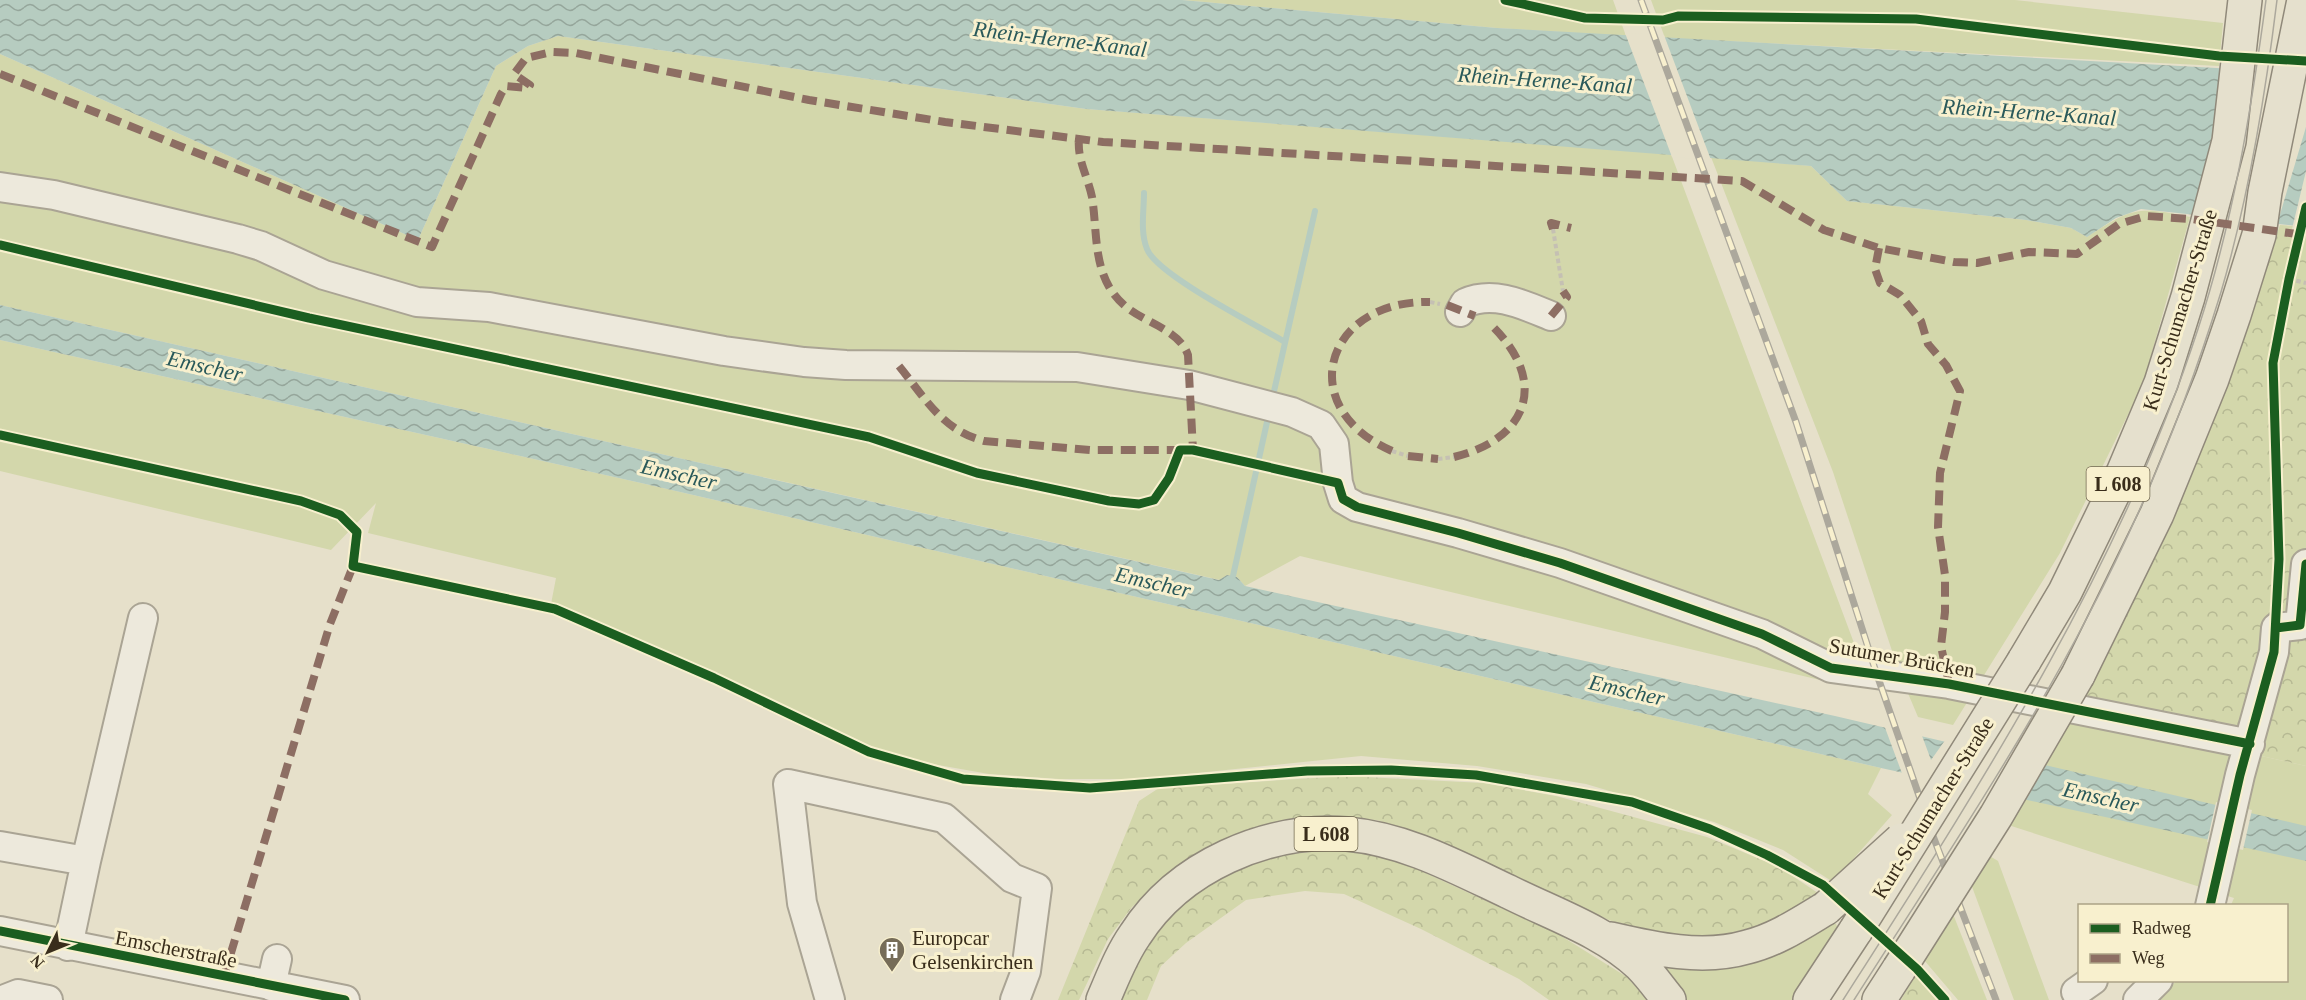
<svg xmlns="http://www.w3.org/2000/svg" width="2306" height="1000" font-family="Georgia,serif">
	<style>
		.grass { fill: #d3d7ab }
		.forest { fill: url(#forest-crowns) }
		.water { fill: url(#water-waves) }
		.pier { fill: #e6e0ca }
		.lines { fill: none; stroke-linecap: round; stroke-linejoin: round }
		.stream { stroke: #b6ccc0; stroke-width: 6 }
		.minor-casing { stroke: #aaa494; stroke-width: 32 }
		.major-casing { stroke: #90897a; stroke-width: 36 }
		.path { stroke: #c5c0b3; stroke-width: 4; stroke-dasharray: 4.5 3; stroke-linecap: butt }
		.minor { stroke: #ede9dc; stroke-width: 28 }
		.major { stroke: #e5e0cd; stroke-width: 33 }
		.tram { stroke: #aca89c; stroke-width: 1.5 }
		.rail-casing { stroke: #aca89c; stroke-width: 7 }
		.rail { stroke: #f8f0ce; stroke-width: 4.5; stroke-dasharray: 14; stroke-linecap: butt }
		.major-bridge-casing { stroke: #90897a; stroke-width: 36; stroke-linecap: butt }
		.major-bridge { stroke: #e5e0cd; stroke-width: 33 }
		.quiet { stroke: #8d6e63; stroke-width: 8; stroke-dasharray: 15 8; stroke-linecap: butt }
		.cycleway-casing { stroke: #f8f0ce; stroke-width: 13 }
		.cycleway { stroke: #1b5e20; stroke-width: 9 }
		.labels { text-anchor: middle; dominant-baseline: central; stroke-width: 6; stroke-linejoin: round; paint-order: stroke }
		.shield { fill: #f8f0ce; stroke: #726851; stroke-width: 1.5 }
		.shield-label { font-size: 20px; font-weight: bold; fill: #392d1b }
		.street-label { font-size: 21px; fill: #392d1b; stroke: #f8f0ce }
		.poi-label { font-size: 21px; fill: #392d1b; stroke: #f8f0ce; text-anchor: start }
		.water-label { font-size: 22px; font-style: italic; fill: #29595a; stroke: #f8f0ce }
	</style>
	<defs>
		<pattern id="forest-crowns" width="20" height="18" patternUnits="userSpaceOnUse" patternTransform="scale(1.5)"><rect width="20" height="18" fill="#d3d7ab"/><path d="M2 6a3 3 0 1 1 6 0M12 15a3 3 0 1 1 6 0" fill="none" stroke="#b6b993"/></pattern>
		<pattern id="water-waves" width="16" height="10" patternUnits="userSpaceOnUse" patternTransform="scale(1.5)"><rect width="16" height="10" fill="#b6ccc0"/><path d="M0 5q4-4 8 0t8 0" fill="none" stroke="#95a69b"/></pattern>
	</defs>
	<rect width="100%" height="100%" fill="#e6e0ca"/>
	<path class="grass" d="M1182,0h431l13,36 -129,-8z
		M1651,0h364l208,23 -4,43 -554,-28z
		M558,36l528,73 585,45 192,513 -27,-3 -16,16 -520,-124 -55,30 -8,-9 -10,-2 -7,5 -1220,-275v-251l418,186 78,-174 32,-20z
		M1711,157l100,9 36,35 179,19 45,8 16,9c45,-29 50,-31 103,-20l-47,167 -83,169 -107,172 -35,-8 -19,-45 -66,-200z
		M0,340l641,143 1240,285 -13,26 24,21 -59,67 -50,-32 -69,-28 -128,-38 -109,-18 -116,-10 -222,23h-80l-70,-5 -51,-9 -56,-14 -229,-106 -102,-41 5,-26 -188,-45 8,-30 -45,47 -331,-79z
		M2070,713l236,53v234h-146l16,-19 110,-1v-74l-55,-1 3,-7 -229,-74z
		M1988,855l10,6 51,139h-35l-43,-116z
		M1953,914l34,86h-29l-34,-40z
		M1830,922l6,2 2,5 -45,71h-109l-27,-35c33,2 66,5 98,-3 27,-7 52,-25 75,-40z"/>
	<path class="forest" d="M2280,225l26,2v539l-236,-53 122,-246z
		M1345,776l139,7 72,13 151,41 72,30 39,26 -46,29 -60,16 -47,-3 -41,-9 -55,-22 -140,-66 -52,-18 -58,-2 -57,7 -76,35 -54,47 -24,32 -29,61h-21l81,-199 20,-13z
		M1346,850l45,7 167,77 69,43 20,23h-98l-30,-21 -98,-50 -77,-35 -39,-3 -59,9 -60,43 -25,23 -14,34h-29c4,-11 8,-23 13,-34 25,-47 75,-86 124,-104 28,-10 61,-10 91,-12z
		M1915,975l22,25h-36z"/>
	<path class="water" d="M0,0h1182l315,28 809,45v154l-165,-18 -25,9 -29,19 -16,-9 -45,-8 -179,-19 -36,-35 -725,-57 -528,-73 -30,10 -32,20 -78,174 -418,-186z
		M0,305l1219,275 8,-5 10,2 8,9 590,130 471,110v35l-425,-93 -1240,-285 -641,-143z"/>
	<path class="pier" d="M1625,33l39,2 47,125 -39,-3z
		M2223,63l83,7v57l-30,101 -83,-8 19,-84z
		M2306,171v59l-14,-1z
		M1884,725l37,8 10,27 15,-21 98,23 -24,39 -117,-25z
		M2216,802l36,8 -9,40 -36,-8z"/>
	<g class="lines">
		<path class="stream" d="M1144,193c0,18 -4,39 3,56 10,26 110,76 138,93
			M1272,400l43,-189
			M1233,576l36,-163"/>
		<g class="minor-casing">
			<path id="minor" d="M0,187l54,8 184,44 23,7 63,29 93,27 72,5 235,44 80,11 42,3 231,2 112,18 103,27 29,13 13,19 4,39 5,16 14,8 101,26 102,30 202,71 69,34 118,16 301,60
				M1460,312l5,-9c29,-13 59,2 86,13
				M0,846l86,15 -18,85
				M86,861l57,-243
				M2210,906l30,-131 34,-123 2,-24 24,-3 6,-61
				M0,931l345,69
				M271,986l6,-27
				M2076,992l17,-12
				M3,1000l15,-6 30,6
				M830,1000l-28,-97 -14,-119 156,34 68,60 25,10 -11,83 -11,29
				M2138,1000l20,-20"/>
		</g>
		<g class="major-casing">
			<path id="major" d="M2024,661l41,-69 58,-119 38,-90 27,-86 41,-156 16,-141
				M2078,675l79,-161 55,-135 22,-64 25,-80 6,-43 39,-192
				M1611,939c43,10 92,21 136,8 29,-7 54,-24 79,-39
				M1103,1000c10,-23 18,-45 32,-65 44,-69 132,-107 212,-101 58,5 111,34 162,58 44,22 95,39 131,73 11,11 20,24 29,35
				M1810,1000l46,-70
				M1879,1000l20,-31"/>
		</g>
		<path class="path" d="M1553,229l10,62
			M2289,279l17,4
			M1430,302l10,2
			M1392,451l16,5
			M1438,459l16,-2"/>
		<use href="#minor" class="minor"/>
		<use href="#major" class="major"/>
		<path class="tram" d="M1843,1000c136,-213 276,-428 355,-671 35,-107 53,-217 68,-329
			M1854,1000c81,-127 166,-253 235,-386 54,-103 98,-211 132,-322 28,-95 44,-194 56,-292"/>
		<g class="rail-casing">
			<path id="rail" d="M1641,0l155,422 79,247 58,167 63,164"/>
		</g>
		<use href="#rail" class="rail"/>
		<g class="major-bridge-casing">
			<path id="major-bridge" d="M1826,908l75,-68
				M1856,930l168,-269
				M1899,969l97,-153 82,-141"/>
		</g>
		<use href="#major-bridge" class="major-bridge"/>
		<path class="quiet" d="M0,74l432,173 69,-153 5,-8 22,2 2,-3 -16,-11 12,-16 26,-6 24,1 233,47 136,22 158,20 639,39 82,49 55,18 75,14 23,1 52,-11 48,2 42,-30 27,-8 45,3 112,16
			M1079,139c-2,21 9,38 13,58 6,38 0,80 32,108 20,18 55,24 64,50l5,95
			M1553,229l-2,-6 20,5
			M1879,248l-4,21 5,14 20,12 21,26 7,23 18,21 14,26 -20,82 -2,54 7,48v37l-4,34 8,38
			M1447,305l28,11
			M1551,316l16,-19 -4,-6
			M899,366c26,32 43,64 85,75l106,9h90
			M1392,451c-99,-43 -68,-151 38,-149
			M1408,456l30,3
			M1454,457c78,-19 94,-79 35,-134
			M224,976l106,-352 23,-58"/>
		<g class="cycleway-casing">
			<path id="cycleway" d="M1505,0l80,18 78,2 15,-4 238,3 303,37 87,5
				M0,245l309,73 560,119 108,36 132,28 30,3 15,-4 15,-22 11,-28h13l145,33 5,16 14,8 101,26 102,30 202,71 69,34 118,16 301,60
				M0,435l301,66 39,14 17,17 -4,34 202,43 159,69 155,74 94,27 127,9 217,-17 84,-1 85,5 156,27 78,27 57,26 56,30 94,84 28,31
				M2276,628l24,-3 6,-61
				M2210,906l30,-131 34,-123 5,-93 -6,-196 16,-84 17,-72
				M0,931l345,69"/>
		</g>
		<use href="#cycleway" class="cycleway"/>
	</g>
	<defs>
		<g id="building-pin" transform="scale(1.35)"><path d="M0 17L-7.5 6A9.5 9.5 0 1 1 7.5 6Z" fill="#766c58" stroke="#f8f0ce"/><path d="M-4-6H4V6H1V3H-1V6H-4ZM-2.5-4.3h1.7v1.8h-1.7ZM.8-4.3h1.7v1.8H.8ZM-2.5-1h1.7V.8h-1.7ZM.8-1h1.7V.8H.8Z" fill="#fff"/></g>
	</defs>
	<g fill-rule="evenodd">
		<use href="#building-pin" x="892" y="950"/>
	</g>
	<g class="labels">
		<g class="shield">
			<rect x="2086.5" y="467" width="63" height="34" rx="4.5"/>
			<rect x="1294.5" y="817" width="63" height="34" rx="4.5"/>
		</g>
		<g class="shield-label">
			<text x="2118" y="484">L 608</text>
			<text x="1326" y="834">L 608</text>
		</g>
		<g class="street-label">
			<text transform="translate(2180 310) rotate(-73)">Kurt-Schumacher-Straße</text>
			<text transform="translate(1902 658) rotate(10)">Sutumer Brücken</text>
			<text transform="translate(1933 808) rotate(-58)">Kurt-Schumacher-Straße</text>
			<text transform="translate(176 949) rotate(11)">Emscherstraße</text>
		</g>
		<g class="poi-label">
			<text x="912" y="938">Europcar<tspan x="912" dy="24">Gelsenkirchen</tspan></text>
		</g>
		<g class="water-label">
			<text transform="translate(1060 39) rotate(7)">Rhein-Herne-Kanal</text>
			<text transform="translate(1545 80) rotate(4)">Rhein-Herne-Kanal</text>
			<text transform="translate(2029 112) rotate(4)">Rhein-Herne-Kanal</text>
			<text transform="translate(205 366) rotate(13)">Emscher</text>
			<text transform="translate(679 474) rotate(13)">Emscher</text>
			<text transform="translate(1153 582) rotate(13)">Emscher</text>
			<text transform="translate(1627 690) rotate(13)">Emscher</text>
			<text transform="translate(2101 797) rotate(13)">Emscher</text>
		</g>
	</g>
	<rect x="2078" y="904" width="210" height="78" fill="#f8f0ce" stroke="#aca286" stroke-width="1.5"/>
	<rect x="2090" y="924" width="30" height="9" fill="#1b5e20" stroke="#aca286" stroke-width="1.5"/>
	<text x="2132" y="934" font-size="18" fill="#392d1b">Radweg</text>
	<rect x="2090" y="954" width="30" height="9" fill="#8d6e63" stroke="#aca286" stroke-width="1.5"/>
	<text x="2132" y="964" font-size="18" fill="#392d1b">Weg</text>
	<g transform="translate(48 952) rotate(227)" stroke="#f8f0ce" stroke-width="4.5" paint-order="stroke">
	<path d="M0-4.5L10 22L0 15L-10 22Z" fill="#392d1b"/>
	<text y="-9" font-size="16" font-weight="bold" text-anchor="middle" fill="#392d1b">N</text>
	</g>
</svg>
